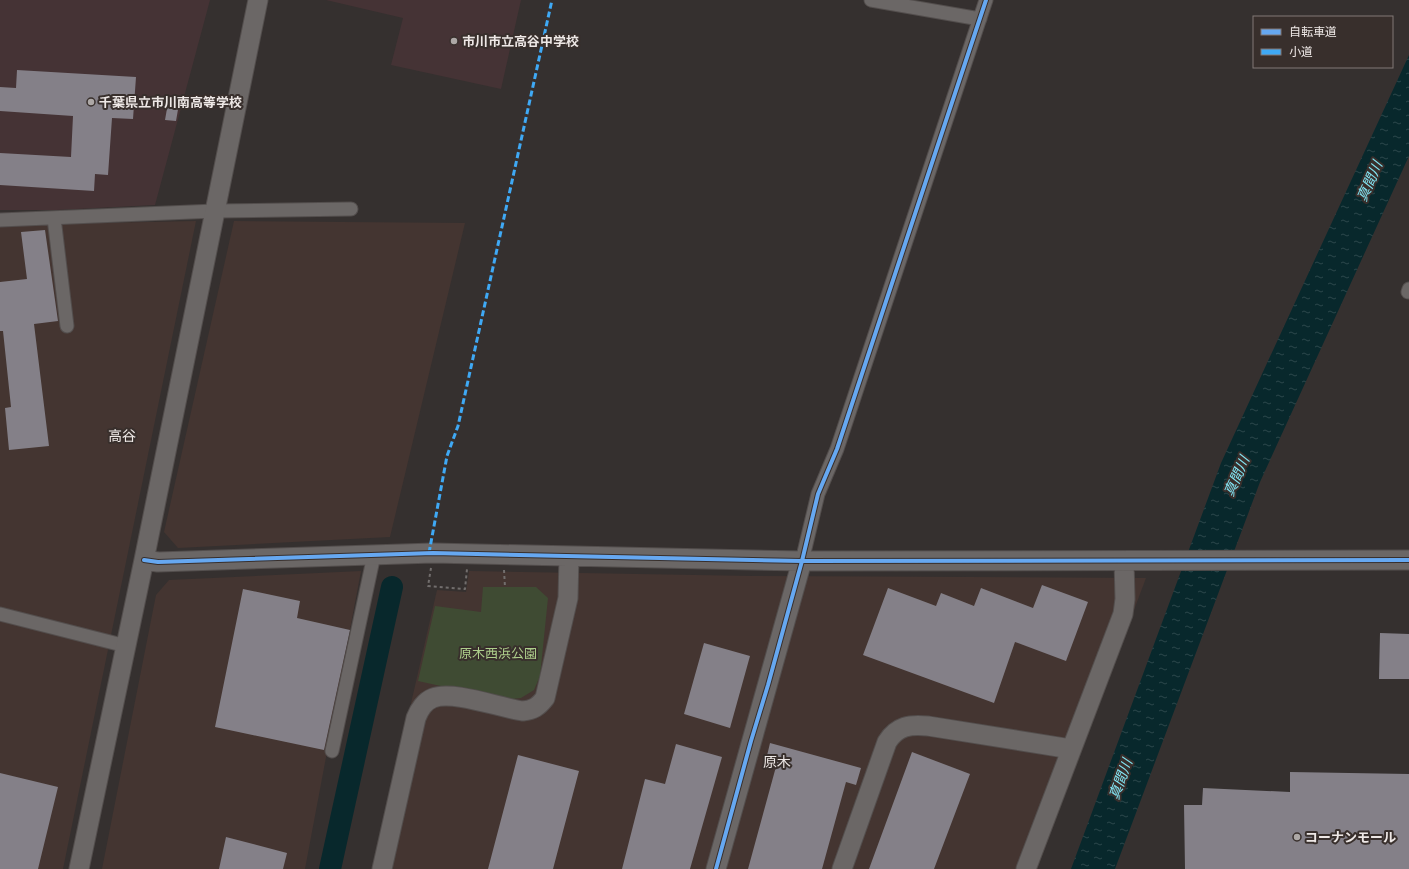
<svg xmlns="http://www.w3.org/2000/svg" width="1409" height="869" font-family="'Open Sans','Noto Sans JP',sans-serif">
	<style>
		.built { fill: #443531 }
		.education { fill: #453335 }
		.park { fill: #3f4b33 }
		.water { fill: url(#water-ripples) }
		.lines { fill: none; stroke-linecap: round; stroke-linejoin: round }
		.river { stroke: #08282c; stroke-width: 22 }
		.building { fill: #848088 }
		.street-casing { stroke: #534e4d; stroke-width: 15 }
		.secondary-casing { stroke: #534e4d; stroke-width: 21 }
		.path { stroke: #726e6d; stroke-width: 2; stroke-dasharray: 3 3; stroke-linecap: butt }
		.street { stroke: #6b6766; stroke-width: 13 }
		.secondary { stroke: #6b6766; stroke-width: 19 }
		.quiet { stroke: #3fa9f5; stroke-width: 3; stroke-dasharray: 6 3; stroke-linecap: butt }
		.cycleway-casing { stroke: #382f2c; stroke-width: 6 }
		.cycleway { stroke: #66a8f1; stroke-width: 4 }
		.poi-dot { fill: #ada8a6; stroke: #382f2c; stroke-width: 1.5 }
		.labels { text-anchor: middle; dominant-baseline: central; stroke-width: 4; stroke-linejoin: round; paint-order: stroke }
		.poi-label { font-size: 13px; font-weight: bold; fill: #eee8e6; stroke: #382f2c; text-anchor: start }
		.park-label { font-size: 13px; fill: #adce8b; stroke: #382f2c }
		.water-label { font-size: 14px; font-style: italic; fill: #83e7f6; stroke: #382f2c }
		.neighbourhood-label { font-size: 14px; fill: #eee8e6; stroke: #382f2c }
	</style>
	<defs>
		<pattern id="water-ripples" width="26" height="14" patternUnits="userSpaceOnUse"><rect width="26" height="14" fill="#08282c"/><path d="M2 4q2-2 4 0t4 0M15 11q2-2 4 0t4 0" fill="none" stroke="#2c474b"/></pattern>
	</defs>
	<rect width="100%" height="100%" fill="#35302f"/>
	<path class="built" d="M196,221l-133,648h-63v-644z
		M234,221l231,2 -75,314 -212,11 -14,-16z
		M361,571l-56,298h-203l54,-274 13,-15z
		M469,571l284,5 393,2 -109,291h-664l64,-279 29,2z"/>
	<path class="education" d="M0,0h210l-55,205 -98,5h-57z
		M326,0h195l-20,89 -110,-24 12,-47z"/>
	<path class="park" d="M483,587h53l12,11 -8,78 -6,14 -13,8 -17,2 -86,-19 17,-75 46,6z"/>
	<path class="water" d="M1409,55v101l-149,326 -145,387h-44l150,-406z"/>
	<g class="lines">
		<path class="river" d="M330,869l62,-282"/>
	</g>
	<path class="building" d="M17,70l119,7 -3,42 -21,-1 -4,57 -13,-1 -1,17 -94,-6v-32l71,4 2,-41 -73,-5v-24l16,1z
		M169,97l11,1 -4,23 -11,-1z
		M45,230l13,91 -24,3 15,122 -40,4 -4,-42 6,-1 -8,-76h-3v-49l27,-3 -6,-47z
		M1042,585l46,17 -22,59 -51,-19 -21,61 -131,-48 25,-67 48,18 5,-13 33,13 7,-18 52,20z
		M243,589l57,12 -3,17 53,12 -26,120 -109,-23z
		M1380,633l29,1v45h-30z
		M704,643l46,13 -20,72 -46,-14z
		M770,743l91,25 -5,17 -10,-3 -24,87h-74l29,-106 -11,-3z
		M676,744l46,13 -32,112h-68l23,-90 20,5z
		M912,752l58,22 -36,95h-65z
		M518,755l61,16 -26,98h-65z
		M1290,772l119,2v95h-224l-1,-64h18l1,-17 87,4z
		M0,773l58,14 -20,82h-38z
		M226,837l61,16 -4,16h-64z"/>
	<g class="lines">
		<g class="street-casing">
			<path id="street" d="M871,0l109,19
				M54,218l13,108
				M0,220l215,-9 136,-2
				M1409,289l-1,3h1
				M802,561l16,-67 19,-45 149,-449
				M0,614l126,32
				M332,751l42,-196"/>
		</g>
		<g class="secondary-casing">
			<path id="secondary" d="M144,560l14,2 275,-9 369,8 607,-1
				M79,869l65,-309 114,-560
				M382,869l34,-151c3,-8 9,-17 17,-20 20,-8 67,10 90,13 10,-1 15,-4 22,-13l23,-100 1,-42
				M716,869l86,-308
				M842,869l45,-127c10,-16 23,-18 41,-16l143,23
				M1026,869l97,-255 2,-15 -1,-38"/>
		</g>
		<path class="path" d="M431,568l-3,18 37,3 2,-20
			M504,570l1,17"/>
		<use href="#street" class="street"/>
		<use href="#secondary" class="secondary"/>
		<path class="quiet" d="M429,553l18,-97 11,-30 94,-426"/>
		<g class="cycleway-casing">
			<path id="cycleway" d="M144,560l14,2 275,-9 369,8 607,-1
				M716,869l35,-128 17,-56 34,-124 16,-67 19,-45 149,-449"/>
		</g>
		<use href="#cycleway" class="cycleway"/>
	</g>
	<g class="poi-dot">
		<circle cx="454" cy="41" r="4"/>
		<circle cx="91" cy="102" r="4"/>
		<circle cx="1297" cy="837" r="4"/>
	</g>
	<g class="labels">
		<g class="poi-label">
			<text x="462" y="41">市川市立高谷中学校</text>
			<text x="99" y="102">千葉県立市川南高等学校</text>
			<text x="1305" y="837">コーナンモール</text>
		</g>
		<g class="park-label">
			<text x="498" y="653">原木西浜公園</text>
		</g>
		<g class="water-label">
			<text transform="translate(1369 181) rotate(-66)">真間川</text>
			<text transform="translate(1236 476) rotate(-66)">真間川</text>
			<text transform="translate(1120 779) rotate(-70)">真間川</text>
		</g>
		<g class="neighbourhood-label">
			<text x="122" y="435">高谷</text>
			<text x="777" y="761">原木</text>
		</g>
	</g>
	<rect x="1253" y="16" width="140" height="52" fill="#382f2c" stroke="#817976"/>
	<rect x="1261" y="29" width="20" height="6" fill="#66a8f1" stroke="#817976"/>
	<text x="1289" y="36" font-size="12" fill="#eee8e6">自転車道</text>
	<rect x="1261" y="49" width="20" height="6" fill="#3fa9f5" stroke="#817976"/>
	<text x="1289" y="56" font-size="12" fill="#eee8e6">小道</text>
</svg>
